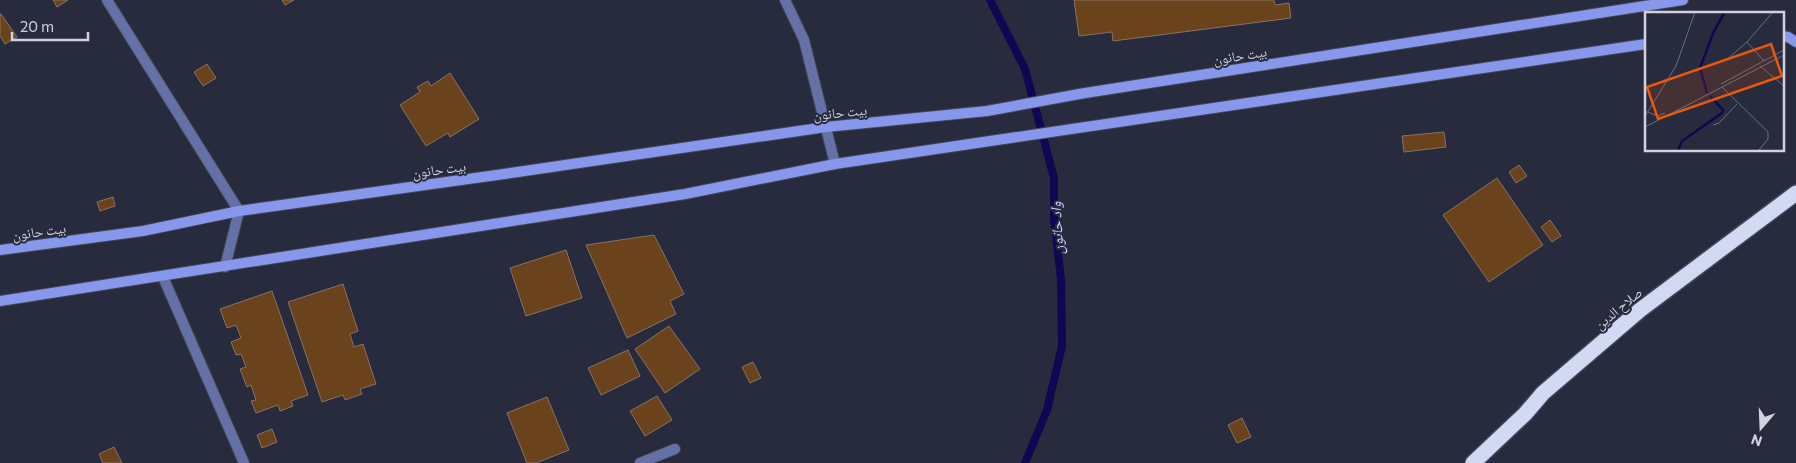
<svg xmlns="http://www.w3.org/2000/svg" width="1796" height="463" font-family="Commissioner,'Noto Naskh Arabic',sans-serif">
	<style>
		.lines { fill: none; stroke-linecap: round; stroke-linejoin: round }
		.stream { stroke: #100753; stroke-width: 8 }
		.building { fill: #6a431d; stroke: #867363 }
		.street-casing { stroke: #424657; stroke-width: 12 }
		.secondary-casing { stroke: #424657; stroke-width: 12 }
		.highway-casing { stroke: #424657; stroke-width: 18 }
		.street { stroke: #6571a6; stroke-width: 10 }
		.secondary { stroke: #8697ec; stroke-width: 10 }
		.highway { stroke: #d2d9f3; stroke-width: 15 }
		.labels { text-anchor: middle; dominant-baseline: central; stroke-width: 4; stroke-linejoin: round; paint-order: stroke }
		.street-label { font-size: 14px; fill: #d0d3df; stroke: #272b3d }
		.water-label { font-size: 15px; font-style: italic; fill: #c7d1fd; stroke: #272b3d }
		.inset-river { fill: none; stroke: #100753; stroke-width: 2.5 }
		.inset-road { fill: none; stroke: #6b6e7e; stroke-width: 1 }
		.view { fill: #e8590c; fill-opacity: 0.15; stroke: #e8590c; stroke-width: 2.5 }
		.inset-edge { fill: none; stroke: #d0d3df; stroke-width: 2.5 }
	</style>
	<rect width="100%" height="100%" fill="#272b3d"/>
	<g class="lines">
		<path class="stream" d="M990,0l35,69 29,109v40l7,61 1,67 -15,64 -22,53"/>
	</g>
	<path class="building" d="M53,0h15l-11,7z
		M282,0h12l-9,5z
		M1074,0h200l1,5 14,-2 2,15 -178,23 -1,-9 -33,4z
		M0,14h1l16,23 -12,7 -5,-8z
		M207,64l9,14 -13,8 -9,-14z
		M450,73l29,46 -29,18 -2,-4 -22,13 -26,-41 20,-13 -3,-5 11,-6 3,5z
		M1444,132l2,15 -42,5 -2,-16z
		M1519,165l8,11 -11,7 -7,-11z
		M1497,178l46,67 -54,37 -46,-67z
		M113,197l2,9 -15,5 -3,-9z
		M1550,220l11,16 -9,6 -11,-15z
		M654,235l30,59 -14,7 6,13 -49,24 -41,-93z
		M566,250l16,48 -56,18 -16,-48z
		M343,284l15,47 -8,3 4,13 9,-3 13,40 -16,5 2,5 -17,6 -2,-5 -21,7 -34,-100z
		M272,291l36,104 -17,6 2,5 -13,5 -2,-6 -22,8 -5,-12 5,-1 -5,-15 -4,2 -7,-18 6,-2 -5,-13 -5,1 -5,-13 10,-4 -5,-13 -9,3 -7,-19z
		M669,326l31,43 -35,24 -30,-44z
		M628,350l12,26 -39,19 -13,-27z
		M753,362l8,16 -11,5 -8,-16z
		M657,396l15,24 -27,16 -15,-25z
		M547,397l22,53 -33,13h-9l-20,-50z
		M1242,418l9,19 -14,6 -9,-18z
		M272,429l5,13 -15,6 -5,-13z
		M114,447l8,16h-19l-4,-9z"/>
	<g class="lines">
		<g class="street-casing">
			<path id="street" d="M107,0l132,211 -14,56
				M785,0l19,40 31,124
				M163,277l81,186
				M640,463l35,-14"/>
		</g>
		<g class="secondary-casing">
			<path id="secondary" d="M1782,36l6,1 8,5
				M0,250l143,-19 96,-20 265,-37 322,-47 161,-16 98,-18 598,-93
				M0,301l685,-107 150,-30 811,-120"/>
		</g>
		<g class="highway-casing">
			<path id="highway" d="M1473,463l52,-49 18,-21 97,-83 156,-117"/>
		</g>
		<use href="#street" class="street"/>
		<use href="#secondary" class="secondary"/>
		<use href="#highway" class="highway"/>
	</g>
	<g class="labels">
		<g class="street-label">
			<text transform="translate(1240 55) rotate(-9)">بيت حانون</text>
			<text transform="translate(840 112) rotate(-6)">بيت حانون</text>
			<text transform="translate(439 169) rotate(-8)">بيت حانون</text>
			<text transform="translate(39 231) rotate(-8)">بيت حانون</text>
			<text transform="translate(1618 308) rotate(-40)">صلاح الدين</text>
		</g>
		<g class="water-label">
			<text transform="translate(1056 228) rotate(-93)">واد حانون</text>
		</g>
	</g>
	<g transform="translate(1645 12)">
		<rect width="139" height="139" fill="#272b3d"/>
		<path class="inset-river" d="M62,81l-7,-25 14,-37 11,-19M33,138l4,-9 40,-28 1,-3 -13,-14"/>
		<path class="inset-road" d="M102,30l26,-30M80,49l22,-19 17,19M115,54l24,20M76,72l63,-34M77,75l46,45v7l-9,11M3,100l9,4 8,-3M0,104l31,-50 19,-54M68,113l6,-2 18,-19M0,115l139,-72"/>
		<path class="view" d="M126,32l11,32 -124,43 -11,-32z"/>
		<rect width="139" height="139" class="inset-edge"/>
	</g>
	<g transform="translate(1761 428) rotate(199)" stroke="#272b3d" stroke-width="4" paint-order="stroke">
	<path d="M0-4L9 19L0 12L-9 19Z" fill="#d0d3df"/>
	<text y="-8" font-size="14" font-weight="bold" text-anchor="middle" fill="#d0d3df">N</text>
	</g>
	<path d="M12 32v8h76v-8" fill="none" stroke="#d0d3df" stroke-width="2.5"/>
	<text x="20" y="32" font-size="15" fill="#d0d3df" stroke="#272b3d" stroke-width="4" paint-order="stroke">20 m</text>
</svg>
